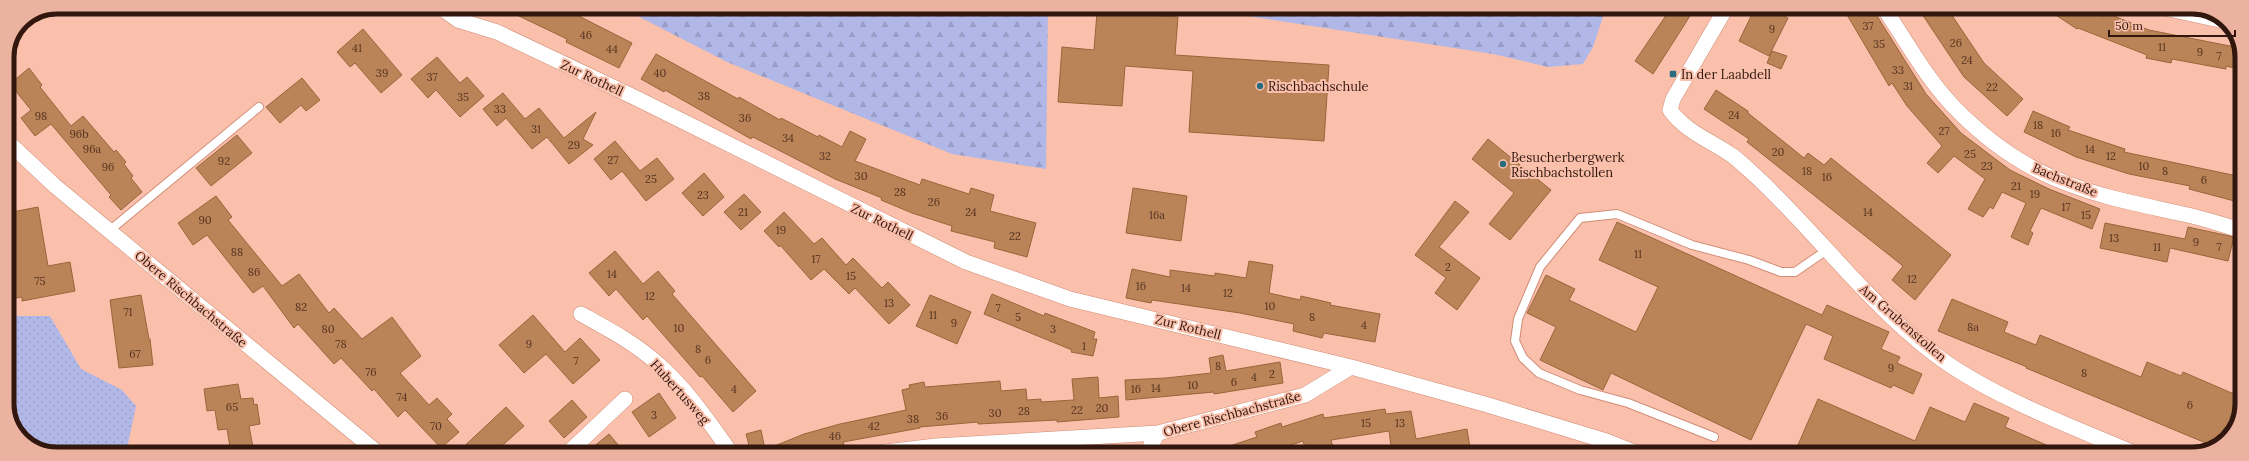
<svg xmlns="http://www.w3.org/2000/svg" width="2249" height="461" font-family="Lora,serif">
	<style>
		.grass { fill: url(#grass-dots) }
		.forest { fill: url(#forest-firs) }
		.building { fill: #bb8458; stroke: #9a6539 }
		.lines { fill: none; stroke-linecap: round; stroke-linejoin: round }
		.lane-casing { stroke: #d18c76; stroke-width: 10 }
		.street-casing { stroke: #d18c76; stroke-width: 16 }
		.lane { stroke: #fff; stroke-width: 8 }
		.street { stroke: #fff; stroke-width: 15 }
		.poi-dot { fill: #296c7e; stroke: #fac0ac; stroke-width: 1.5 }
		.labels { text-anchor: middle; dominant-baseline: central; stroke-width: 4; stroke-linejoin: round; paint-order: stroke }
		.number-label { font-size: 11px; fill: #543220 }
		.poi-label { font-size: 13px; fill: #31170e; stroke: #fac0ac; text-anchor: start }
		.street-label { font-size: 13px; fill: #31170e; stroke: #fac0ac }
		.rim { fill: none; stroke: #31170e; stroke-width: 5 }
	</style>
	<defs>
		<pattern id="grass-dots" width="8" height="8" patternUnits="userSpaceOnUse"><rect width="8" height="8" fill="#b1b7e7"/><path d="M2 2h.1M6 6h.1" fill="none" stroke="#999dc5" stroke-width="1.8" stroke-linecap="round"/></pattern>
		<pattern id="forest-firs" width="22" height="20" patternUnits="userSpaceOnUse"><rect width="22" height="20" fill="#b1b7e7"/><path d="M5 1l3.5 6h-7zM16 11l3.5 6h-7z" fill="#999dc5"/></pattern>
	</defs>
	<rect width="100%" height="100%" fill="#fac0ac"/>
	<path class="grass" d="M7,316h43l31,53 41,21 14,16 -10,47h-78l-28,-16 -13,-27z"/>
	<path class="forest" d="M620,7h428l-2,162 -94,-15 -225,-92z
		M1190,7l416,1 -13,39 -10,17 -35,3 -55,-13z"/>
	<path class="building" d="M500,7h61l71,36 -13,25 -53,-26 1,-3z
		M1671,8h24l-42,66 -18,-13z
		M1755,8h11l22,10 -19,38 -30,-15z
		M1843,8h29l54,86 35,39 49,37 39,19 51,20 -8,20 -51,-21 -11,23 3,2 -5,12 -17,-8 15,-34 -24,-11 -9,17 -3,-2 -7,10 -15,-8 17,-30 -31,-23 -16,17 -11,-10 15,-17 -35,-40 -15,-23 -3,3z
		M1918,8h29l37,55 39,36 -16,17 -43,-39z
		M2045,8h45l14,9 2,-4 43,17 91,18 2,6v16l-16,-4v3l-54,-10 -1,4 -25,-5 1,-3 -69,-27 -1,1z
		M1097,12l81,5 -3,38 154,10 -5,76 -135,-9 4,-61 -68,-5 -3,40 -64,-4 4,-55 32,3z
		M363,29l39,46 -21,18 -26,-30 -5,4 -13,-15z
		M1772,51l15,5 -6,13 -14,-6z
		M656,54l82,45 1,-2 41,23 1,-2 37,19 1,-2 23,12 8,-16 16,8 -11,22 65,24 2,-6 47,15 2,-6 23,7 -4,16 46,12 -9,34 -33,-9 1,-6 -44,-11 1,-5 -40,-13 -31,-13 1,-2 -47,-19 -82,-42 -2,2 -86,-49 -1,2 -23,-13z
		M437,57l23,26 7,-6 17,19 -24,21 -24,-27 -8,8 -17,-19z
		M29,68l13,17 -2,2 31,39 12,-10 31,36 2,-2 10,12 -2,2 9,12 -2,2 11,14 -21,18 -12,-13 2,-2 -60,-71 -16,12 -14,-18 10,-8 -21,-26z
		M302,78l18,22 -14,11 -5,-6 -21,18 -14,-16z
		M1716,90l32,21v2l56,45 4,-5 16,12 7,-7 120,97 -36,45 -23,-20 11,-14 -156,-124 2,-3 -45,-30z
		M503,93l22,26 14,-11 25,30 32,-26 -13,27 10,6 -24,19 -22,-27 -15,12 -26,-31 -9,8 -14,-17z
		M2033,111l37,16 -2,3 57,19 -1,3 118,25v26l-53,-14 1,-3 -61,-12 -53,-17 -52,-25z
		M237,135l15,18 -41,33 -15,-18z
		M1488,139l63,51 -41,50 -21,-16 25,-31 -42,-34z
		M615,141l25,30 17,-13 17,21 -28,22 -24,-30 -11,9 -17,-21z
		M704,173l20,24 -21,19 -21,-23z
		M1133,188l54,8 -6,45 -55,-8z
		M744,194l17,18 -20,18 -17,-18z
		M216,196l16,21 -4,3 54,66 17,-12 30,39 5,-5 28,31 30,-22 29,39 -21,17 29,32 8,-7 15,16 -5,5 12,13 -18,16 -36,-38 -7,7 -24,-28 -2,2 -31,-33 -7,6 -36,-40 -4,4 -31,-42 -10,7 -46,-58 -14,10 -15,-22z
		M1455,201l14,11 -30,35 41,31 -23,32 -22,-17 11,-15 -31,-23z
		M38,207l10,59 22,-4 5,29 -53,10v-4l-13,2 -2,-86z
		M784,212l30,32 8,-6 24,27 7,-7 29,30 6,-6 22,23 -21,19 -34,-36 -6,6 -25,-25 -13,11 -31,-35 -1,2 -15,-16z
		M1617,222l205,93 5,-10 62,27 -8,17 19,8 -3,6 25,11 -9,20 -20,-9 -2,3 -67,-29 9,-23 -27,-12 -55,116 -140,-67 -8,17 -63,-30 16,-33 -29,-14 19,-38 29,14 -6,11 67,32 22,-45 -59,-27z
		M2105,223l80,16 3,-12 46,10 -6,24 -58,-13 -3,14 -67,-14z
		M615,251l28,33 15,-13 17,20 -3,3 84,97 -23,21 -31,-36 -2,1 -53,-61 -4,4 -27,-31 -7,7 -20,-23z
		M1249,261l24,4 -4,28 31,7 1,-4 30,7 -1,2 50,9 -5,28 -51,-9 -2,5 -29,-7 1,-7 -54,-11 -88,-13 -1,3 -25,-5 6,-29 38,8v-7l45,6v-3l31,5z
		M992,294l52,22 1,-3 50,19 -2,7h4l-4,17 -22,-4 1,-2 -88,-36z
		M141,295l8,44h1l3,26 -34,3 -9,-68z
		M930,295l41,17 -14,32 -41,-18z
		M1952,299l56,23 -4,10 32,13 4,-10 101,42 6,-15 34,14 2,-4 58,25v16l-16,29 -12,4 -187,-78 1,-1 -89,-36z
		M533,315l32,37 15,-14 20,22 -27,24 -27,-30 -22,19 -25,-28z
		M1223,355l3,16 54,-9 3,21 -69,11v-2l-88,8 -1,-20 41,-2 45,-5 -2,-15z
		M1098,377l1,21 19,-2 1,21 -62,5v-2l-79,4v-2l-58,5v1l-77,14 1,3 -33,8h-54l47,-19 36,-10 66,-14 -4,-20 8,-2 -1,-3 15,-3 1,5 75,-6 1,10 25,-2 1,11 14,-1v3l33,-2 -2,-21z
		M238,384l3,15 12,-1 1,7 3,-1 3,20 -11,2 5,27h-23l-4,-24 -9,1 -3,-20 -8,1 -3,-22z
		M659,393l17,25 -27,19 -17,-25z
		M1818,399l97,42 15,-34 35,15 9,-19 35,15 -4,9 62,27h-273z
		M572,400l15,17 -23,21 -15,-17z
		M506,407l18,19 -30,27h-37z
		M1385,409l1,5 25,-3 5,28 51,-10 4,25h-79l-3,-23 -58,9 4,14h-28l-4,-13 -39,13h-50v-3l43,-14 -2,-5 26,-9 1,4 41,-13 1,4z
		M761,430l3,15 -14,4 -4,-15z
		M609,434l16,19h-39z"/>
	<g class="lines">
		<g class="lane-casing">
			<path id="lane" d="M109,231l150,-124
				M1714,437l-86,-34 -48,-13 -41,-17 -16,-15 -8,-17 3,-22 22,-52 40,-49 37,-4 75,31 57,15 32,12h14l32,-22"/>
		</g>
		<g class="street-casing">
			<path id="street" d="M440,7l18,13 39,12 139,66 330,164 104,37 281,68 137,38 118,36 33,13
				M1726,8l-53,91 -3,11c17,23 40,30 63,46 9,7 18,16 27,24 59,56 108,123 173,173 56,43 138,73 203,101
				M1884,8c22,33 42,70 70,99 31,32 69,60 112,76 38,15 77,22 117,31 20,4 39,11 58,16
				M2164,8l60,13
				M7,141l48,45 323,267
				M581,314c27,15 54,29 77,50 29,25 51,58 73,89
				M568,453l57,-54
				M877,453l59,-7 222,-13 147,-38 46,-28
				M1146,454l12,-21"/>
		</g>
		<use href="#lane" class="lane"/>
		<use href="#street" class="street"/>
	</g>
	<g class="poi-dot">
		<rect x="1669" y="70" width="8" height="8" rx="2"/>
		<circle cx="1260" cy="86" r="4"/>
		<circle cx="1503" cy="164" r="4"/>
	</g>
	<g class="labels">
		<g class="number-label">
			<text x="1868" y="26">37</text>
			<text x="1772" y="29">9</text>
			<text x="586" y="35">46</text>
			<text x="1956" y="43">26</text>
			<text x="1879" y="44">35</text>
			<text x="2162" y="47">11</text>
			<text x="357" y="48">41</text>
			<text x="612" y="49">44</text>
			<text x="2200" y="52">9</text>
			<text x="2219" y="56">7</text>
			<text x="1967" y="60">24</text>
			<text x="1898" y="70">33</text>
			<text x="382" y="73">39</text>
			<text x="660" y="73">40</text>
			<text x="432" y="77">37</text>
			<text x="1908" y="86">31</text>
			<text x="1992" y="87">22</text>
			<text x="704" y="96">38</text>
			<text x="463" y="97">35</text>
			<text x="500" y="109">33</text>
			<text x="1734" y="115">24</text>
			<text x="41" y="116">98</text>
			<text x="745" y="118">36</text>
			<text x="2038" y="125">18</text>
			<text x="536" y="129">31</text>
			<text x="1944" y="131">27</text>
			<text x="2056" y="133">16</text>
			<text x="79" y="134">96b</text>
			<text x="788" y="138">34</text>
			<text x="574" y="145">29</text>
			<text x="92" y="149">96a</text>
			<text x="2090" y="149">14</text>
			<text x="1778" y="152">20</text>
			<text x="1970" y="154">25</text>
			<text x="825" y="156">32</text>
			<text x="2111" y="156">12</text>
			<text x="613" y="160">27</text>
			<text x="224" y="161">92</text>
			<text x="1987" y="166">23</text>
			<text x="2144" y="166">10</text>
			<text x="108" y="167">96</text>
			<text x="1807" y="171">18</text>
			<text x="2165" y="171">8</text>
			<text x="861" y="176">30</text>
			<text x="1827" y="177">16</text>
			<text x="651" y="179">25</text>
			<text x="2204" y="180">6</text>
			<text x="2016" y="186">21</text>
			<text x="900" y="192">28</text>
			<text x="2035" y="194">19</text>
			<text x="703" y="195">23</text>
			<text x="934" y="202">26</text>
			<text x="2066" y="207">17</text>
			<text x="743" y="212">21</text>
			<text x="971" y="212">24</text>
			<text x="1868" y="212">14</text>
			<text x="1157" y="215">16a</text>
			<text x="2086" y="215">15</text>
			<text x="205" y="220">90</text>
			<text x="781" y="230">19</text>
			<text x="1015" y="236">22</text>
			<text x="2114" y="238">13</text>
			<text x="2196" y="242">9</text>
			<text x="2157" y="247">11</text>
			<text x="2219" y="247">7</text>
			<text x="237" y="252">88</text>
			<text x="1638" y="254">11</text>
			<text x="816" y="259">17</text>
			<text x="1448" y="267">2</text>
			<text x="254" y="272">86</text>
			<text x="612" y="274">14</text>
			<text x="851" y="276">15</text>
			<text x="1912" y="279">12</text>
			<text x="40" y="281">75</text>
			<text x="1141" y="286">16</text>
			<text x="1186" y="288">14</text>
			<text x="1228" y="293">12</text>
			<text x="650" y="296">12</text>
			<text x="889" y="303">13</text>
			<text x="1270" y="306">10</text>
			<text x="301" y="307">82</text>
			<text x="998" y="308">7</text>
			<text x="128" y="312">71</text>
			<text x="933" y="315">11</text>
			<text x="1018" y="317">5</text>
			<text x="1312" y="317">8</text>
			<text x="954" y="323">9</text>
			<text x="1364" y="325">4</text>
			<text x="1973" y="327">8a</text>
			<text x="679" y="328">10</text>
			<text x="328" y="329">80</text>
			<text x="1053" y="329">3</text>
			<text x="341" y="344">78</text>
			<text x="529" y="344">9</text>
			<text x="1084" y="346">1</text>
			<text x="698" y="349">8</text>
			<text x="135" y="354">67</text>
			<text x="708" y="360">6</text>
			<text x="576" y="361">7</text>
			<text x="1218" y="366">8</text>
			<text x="1891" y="368">9</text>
			<text x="371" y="372">76</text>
			<text x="2084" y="373">8</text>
			<text x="1272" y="374">2</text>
			<text x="1254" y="377">4</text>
			<text x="1234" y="382">6</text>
			<text x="1193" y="385">10</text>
			<text x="1156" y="388">14</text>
			<text x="734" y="389">4</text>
			<text x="1136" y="389">16</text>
			<text x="402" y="397">74</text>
			<text x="2190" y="405">6</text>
			<text x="232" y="407">65</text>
			<text x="1102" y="408">20</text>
			<text x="1077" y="410">22</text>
			<text x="1024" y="411">28</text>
			<text x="995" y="413">30</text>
			<text x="654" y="415">3</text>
			<text x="942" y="416">36</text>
			<text x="913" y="419">38</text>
			<text x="1366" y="423">15</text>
			<text x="1400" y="423">13</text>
			<text x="436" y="426">70</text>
			<text x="874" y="426">42</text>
			<text x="835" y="436">46</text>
		</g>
		<g class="poi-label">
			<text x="1681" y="74">In der Laabdell</text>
			<text x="1268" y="86">Rischbachschule</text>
			<text x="1511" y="157">Besucherbergwerk<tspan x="1511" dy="15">Rischbachstollen</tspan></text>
		</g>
		<g class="street-label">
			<text transform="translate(592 78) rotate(25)">Zur Rothell</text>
			<text transform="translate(2065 180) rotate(22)">Bachstraße</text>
			<text transform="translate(882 222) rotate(26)">Zur Rothell</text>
			<text transform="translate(191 299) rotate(40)">Obere Rischbachstraße</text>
			<text transform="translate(1903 323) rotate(41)">Am Grubenstollen</text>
			<text transform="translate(1188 327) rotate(14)">Zur Rothell</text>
			<text transform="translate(680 392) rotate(48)">Hubertusweg</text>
			<text transform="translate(1232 414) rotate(-15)">Obere Rischbachstraße</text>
		</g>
	</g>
	<path d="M0 0H2249V461H0ZM57 14H2192A43 43 0 0 1 2235 57V404A43 43 0 0 1 2192 447H57A43 43 0 0 1 14 404V57A43 43 0 0 1 57 14Z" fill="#eab29f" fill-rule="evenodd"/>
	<path class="rim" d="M57 14H2192A43 43 0 0 1 2235 57V404A43 43 0 0 1 2192 447H57A43 43 0 0 1 14 404V57A43 43 0 0 1 57 14Z"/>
	<path d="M2109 30v6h126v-6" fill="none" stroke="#31170e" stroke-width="2"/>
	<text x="2115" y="30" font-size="12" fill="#31170e" stroke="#fac0ac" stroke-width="3" paint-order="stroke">50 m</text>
</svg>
